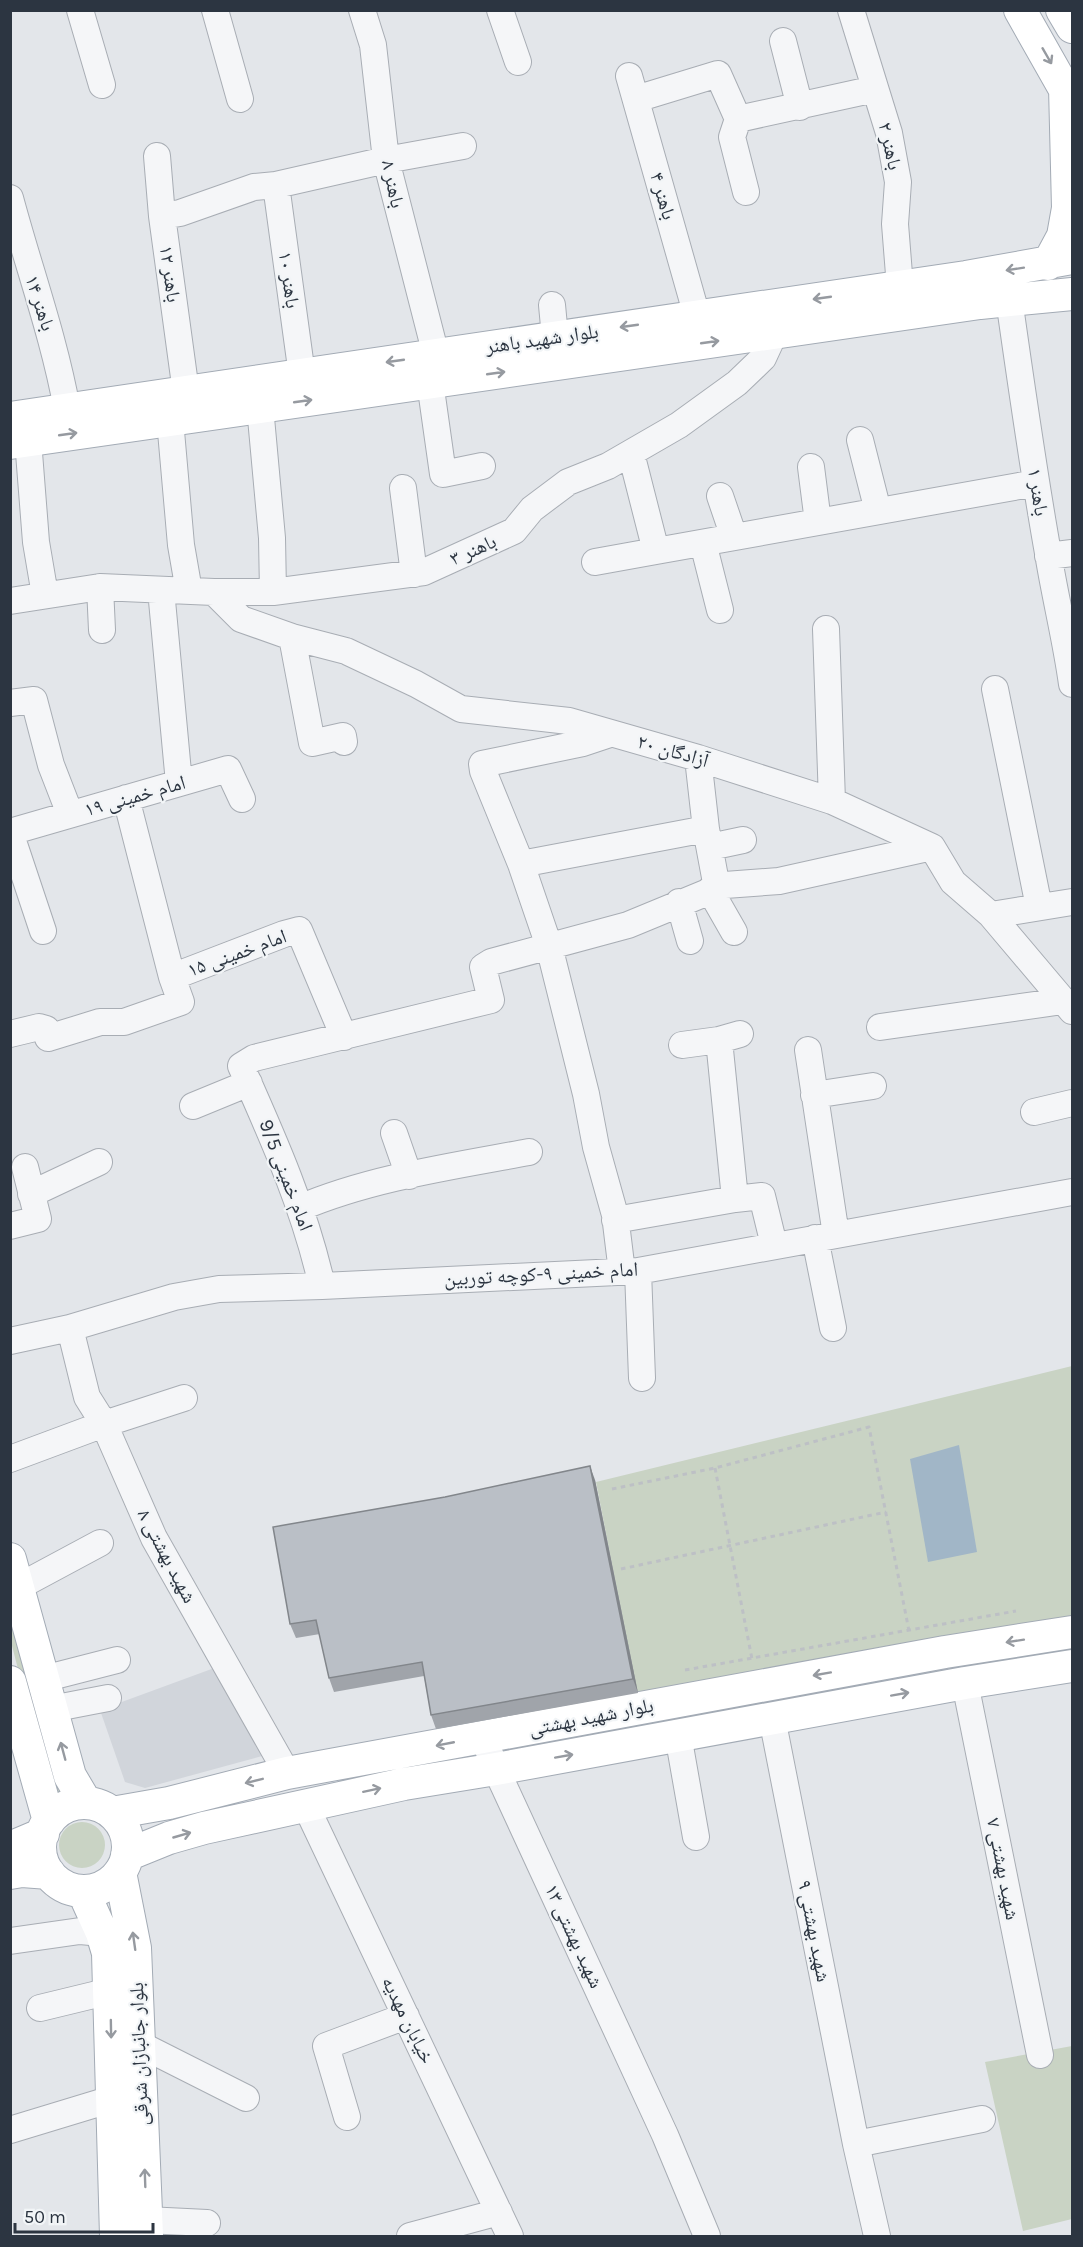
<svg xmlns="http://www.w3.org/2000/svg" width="1083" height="2247" font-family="Karla,'Noto Naskh Arabic',sans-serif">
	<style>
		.built { fill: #d1d5db }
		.green { fill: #c9d3c4 }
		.water { fill: #a1b6c7 }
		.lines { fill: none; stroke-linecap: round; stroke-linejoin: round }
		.minor-casing { stroke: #a8adb4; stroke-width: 28 }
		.major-casing { stroke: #a3abb5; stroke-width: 34 }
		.path { stroke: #bdc0c5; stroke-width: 3; stroke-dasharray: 4.5 4.5; stroke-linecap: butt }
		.minor { stroke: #f5f6f8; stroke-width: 26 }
		.major { stroke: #fff; stroke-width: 32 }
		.wall { fill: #a0a4aa }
		.shaded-wall { fill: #82868b }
		.building { fill: #babfc6; stroke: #82868b; stroke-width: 1.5 }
		.oneway { stroke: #969aa0 }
		.labels { text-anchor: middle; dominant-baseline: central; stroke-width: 4.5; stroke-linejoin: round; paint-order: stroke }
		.street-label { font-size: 20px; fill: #2c3541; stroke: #f2f5f7 }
	</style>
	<rect width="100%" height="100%" fill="#e3e6ea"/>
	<path class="built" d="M217,1667l45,89 -117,32 -20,-6 -25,-72z"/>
	<path class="green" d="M1072,1366v253l-435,74 -41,-211z
		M10,1590l56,204 -14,6 -41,-158z
		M59 1845a23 23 0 1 1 46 0a23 23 0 1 1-46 0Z
		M1072,2046v173l-49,12 -38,-169z"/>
	<path class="water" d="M959,1445l18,107 -49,10 -18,-103z"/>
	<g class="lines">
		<g class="minor-casing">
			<path id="minor" d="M80,10l22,75
				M215,10l25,89
				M362,10l11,35 13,115 50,195
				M500,10l18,52
				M851,10l38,123 9,49 -3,42 5,63
				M783,41l17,66
				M629,76l68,240
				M636,99l82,-25 20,45 137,-30
				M738,119l-6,18 14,55
				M157,156l5,60 24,176
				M276,185l26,190
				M10,198c19,71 44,139 57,211
				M162,216l18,-3 74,-26 22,-2 110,-25 77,-14
				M1009,299c12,85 24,170 39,254 7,44 18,87 24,131
				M552,305l3,32
				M430,382l13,92 39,-8
				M260,407l12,131 1,54
				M170,420l11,125 8,46
				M28,440l8,102 9,53
				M860,440l18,71
				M631,453l25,98 380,-68
				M811,467l7,55
				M403,488l11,86
				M720,496l14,41
				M703,543l17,67
				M1048,556l24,-3
				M595,562l61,-11
				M100,587l2,43
				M161,590l18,193
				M214,592l27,27 51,18 54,14 70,33 45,25 108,12 129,37 134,43 100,46 21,35 38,33 81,96
				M10,601l90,-14 114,5h59l151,-20 90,-41 18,-22 36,-27 40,-16 71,-41 58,-42 26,-25 12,-26
				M826,629l6,172
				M292,637l20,106 31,-7 1,6
				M995,689l44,218
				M10,703l24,-3 17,65 19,49
				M610,734l-27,9 -101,21 1,7 38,93 28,82 37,148 10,53 19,68 7,57
				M698,758l8,71
				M126,798l46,179
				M10,832l218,-63 14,30
				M10,832l33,99
				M710,847l33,-7
				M521,864l185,-35 11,59
				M710,890l24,42
				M679,902l11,39
				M991,915l81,-13
				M880,1027l183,-26
				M10,1034l29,-7 7,2 2,9 52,-16h24l57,-20 -9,-25 112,-43 15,-4 45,107
				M682,1045l37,-5
				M808,1050l28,185
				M814,1095l59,-9
				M193,1106l56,-23
				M1034,1112l38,-9
				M394,1133l15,43
				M31,1194l68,-32
				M735,1199l27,-3 12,49
				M300,1208c70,-30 154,-42 229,-56
				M615,1220l120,-21 -16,-159 21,-6
				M10,1226l28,-7 -13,-52
				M815,1238l18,90
				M638,1271l4,107
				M322,1286c-17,-77 -49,-148 -81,-220l13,-8 237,-58 -8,-33 8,-5 137,-37 97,-40 54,-4 153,-34
				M70,1328l17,69 17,27 50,114 133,235
				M10,1341l60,-13 104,-31 45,-8 103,-3 316,-15 434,-79
				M10,1459l94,-35 80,-26
				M18,1587l82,-44
				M43,1679l74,-19
				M965,1683l75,372
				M51,1709l57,-11
				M772,1718l84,426 21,92
				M678,1735l18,102
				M483,1737l13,32 169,366 42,101
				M305,1804l205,432
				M10,1941l70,-10 22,2
				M40,2008l70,-17
				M139,2044l107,54
				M347,2117l-21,-71 80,-30
				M10,2130l102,-31
				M856,2144l126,-25
				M146,2220l61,3
				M410,2236l89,-24"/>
		</g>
		<g class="major-casing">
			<path id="major" d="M1020,10l52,92
				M1062,10l10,17
				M1048,264l15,-28 5,-28 -3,-121
				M10,418l956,-141 106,-19
				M10,443l970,-140 92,-9
				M10,1559l60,217 16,27
				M10,1682l39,139
				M40 1847a44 44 0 1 1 88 0a44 44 0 1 1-88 0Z
				M112,1813l57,-10 118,-30 658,-121 127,-20
				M10,1848l33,-14
				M127,1855l42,-17 35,-10 200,-44 92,-15 469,-86 107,-17
				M120,1872l15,76 12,288
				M10,1873l12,-2 27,2
				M83,1891l19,42 6,20 8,283"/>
		</g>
		<path class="path" d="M715,1468l37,191
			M612,1489l103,-21 154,-41 40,204
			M621,1569l265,-57
			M685,1670l331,-59"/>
		<use href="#minor" class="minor"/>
		<use href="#major" class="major"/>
	</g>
	<path class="wall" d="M595,1480l43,213 -202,36 -5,-14 -7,-39 -90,16 -5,-14 -9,-44 -24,4 -6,-14z"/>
	<path class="shaded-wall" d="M590,1466l5,14 43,213 -5,-14z"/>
	<path class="building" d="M590,1466l43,213 -202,36 -9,-53 -93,16 -13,-58 -26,4 -17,-97 172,-30z"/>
	<defs><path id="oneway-shaft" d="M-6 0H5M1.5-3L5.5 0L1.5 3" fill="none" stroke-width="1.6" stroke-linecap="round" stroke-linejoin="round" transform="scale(1.5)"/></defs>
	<g class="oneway">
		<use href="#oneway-shaft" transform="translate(1047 56) rotate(60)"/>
		<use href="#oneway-shaft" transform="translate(1015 269) rotate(171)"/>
		<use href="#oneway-shaft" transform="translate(822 298) rotate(172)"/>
		<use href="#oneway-shaft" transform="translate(629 326) rotate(172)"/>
		<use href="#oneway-shaft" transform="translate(710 342) rotate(-8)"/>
		<use href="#oneway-shaft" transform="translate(395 361) rotate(172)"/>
		<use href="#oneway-shaft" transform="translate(496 373) rotate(-8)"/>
		<use href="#oneway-shaft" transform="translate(303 401) rotate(-8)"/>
		<use href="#oneway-shaft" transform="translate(68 434) rotate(-8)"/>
		<use href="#oneway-shaft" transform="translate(1015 1641) rotate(171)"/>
		<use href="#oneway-shaft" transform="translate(822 1674) rotate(170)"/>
		<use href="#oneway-shaft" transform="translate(900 1694) rotate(-10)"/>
		<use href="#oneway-shaft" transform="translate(445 1744) rotate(169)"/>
		<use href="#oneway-shaft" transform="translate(63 1751) rotate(-105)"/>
		<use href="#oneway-shaft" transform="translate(564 1756) rotate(-10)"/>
		<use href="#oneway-shaft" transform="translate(254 1781) rotate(166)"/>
		<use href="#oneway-shaft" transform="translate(372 1790) rotate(-12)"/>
		<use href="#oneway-shaft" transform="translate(182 1835) rotate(-16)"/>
		<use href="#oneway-shaft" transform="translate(134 1941) rotate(-98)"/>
		<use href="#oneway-shaft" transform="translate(111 2029) rotate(89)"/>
		<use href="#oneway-shaft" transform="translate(145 2178) rotate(-92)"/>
	</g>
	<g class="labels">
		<g class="street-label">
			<text transform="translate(890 146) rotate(77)">باهنر ۲</text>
			<text transform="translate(393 184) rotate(78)">باهنر ۸</text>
			<text transform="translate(663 196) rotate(74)">باهنر ۴</text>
			<text transform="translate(170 274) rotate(82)">باهنر ۱۲</text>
			<text transform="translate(289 280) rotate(82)">باهنر ۱۰</text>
			<text transform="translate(40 303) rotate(72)">باهنر ۱۴</text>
			<text transform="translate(542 339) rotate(-8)">بلوار شهید باهنر</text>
			<text transform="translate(1038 492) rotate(81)">باهنر ۱</text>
			<text transform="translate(473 550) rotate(-24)">باهنر ۳</text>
			<text transform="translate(673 751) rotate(16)">آزادگان ۲۰</text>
			<text transform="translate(135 796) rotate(-16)">امام خمینی ۱۹</text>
			<text transform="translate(237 953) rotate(-20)">امام خمینی ۱۵</text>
			<text transform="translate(286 1175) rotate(69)">امام خمینی 9/5</text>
			<text transform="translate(541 1274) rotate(-3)">امام خمینی ۹-کوچه توربین</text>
			<text transform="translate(167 1556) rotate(62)">شهید بهشتی ۸</text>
			<text transform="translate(591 1717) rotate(-11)">بلوار شهید بهشتی</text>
			<text transform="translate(1003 1869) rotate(79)">شهید بهشتی ۷</text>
			<text transform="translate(814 1931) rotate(79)">شهید بهشتی ۹</text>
			<text transform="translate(574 1936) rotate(65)">شهید بهشتی ۱۳</text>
			<text transform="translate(408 2020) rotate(64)">خیابان مهدیه</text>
			<text transform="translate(139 2054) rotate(-92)">بلوار جانبازان شرقی</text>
		</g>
	</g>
	<rect width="1083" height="2247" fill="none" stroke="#2c3541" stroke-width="24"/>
	<path d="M15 2223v9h138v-9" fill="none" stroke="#2c3541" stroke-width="3"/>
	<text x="24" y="2223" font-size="18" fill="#2c3541" stroke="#f2f5f7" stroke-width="4.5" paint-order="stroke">50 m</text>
</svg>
